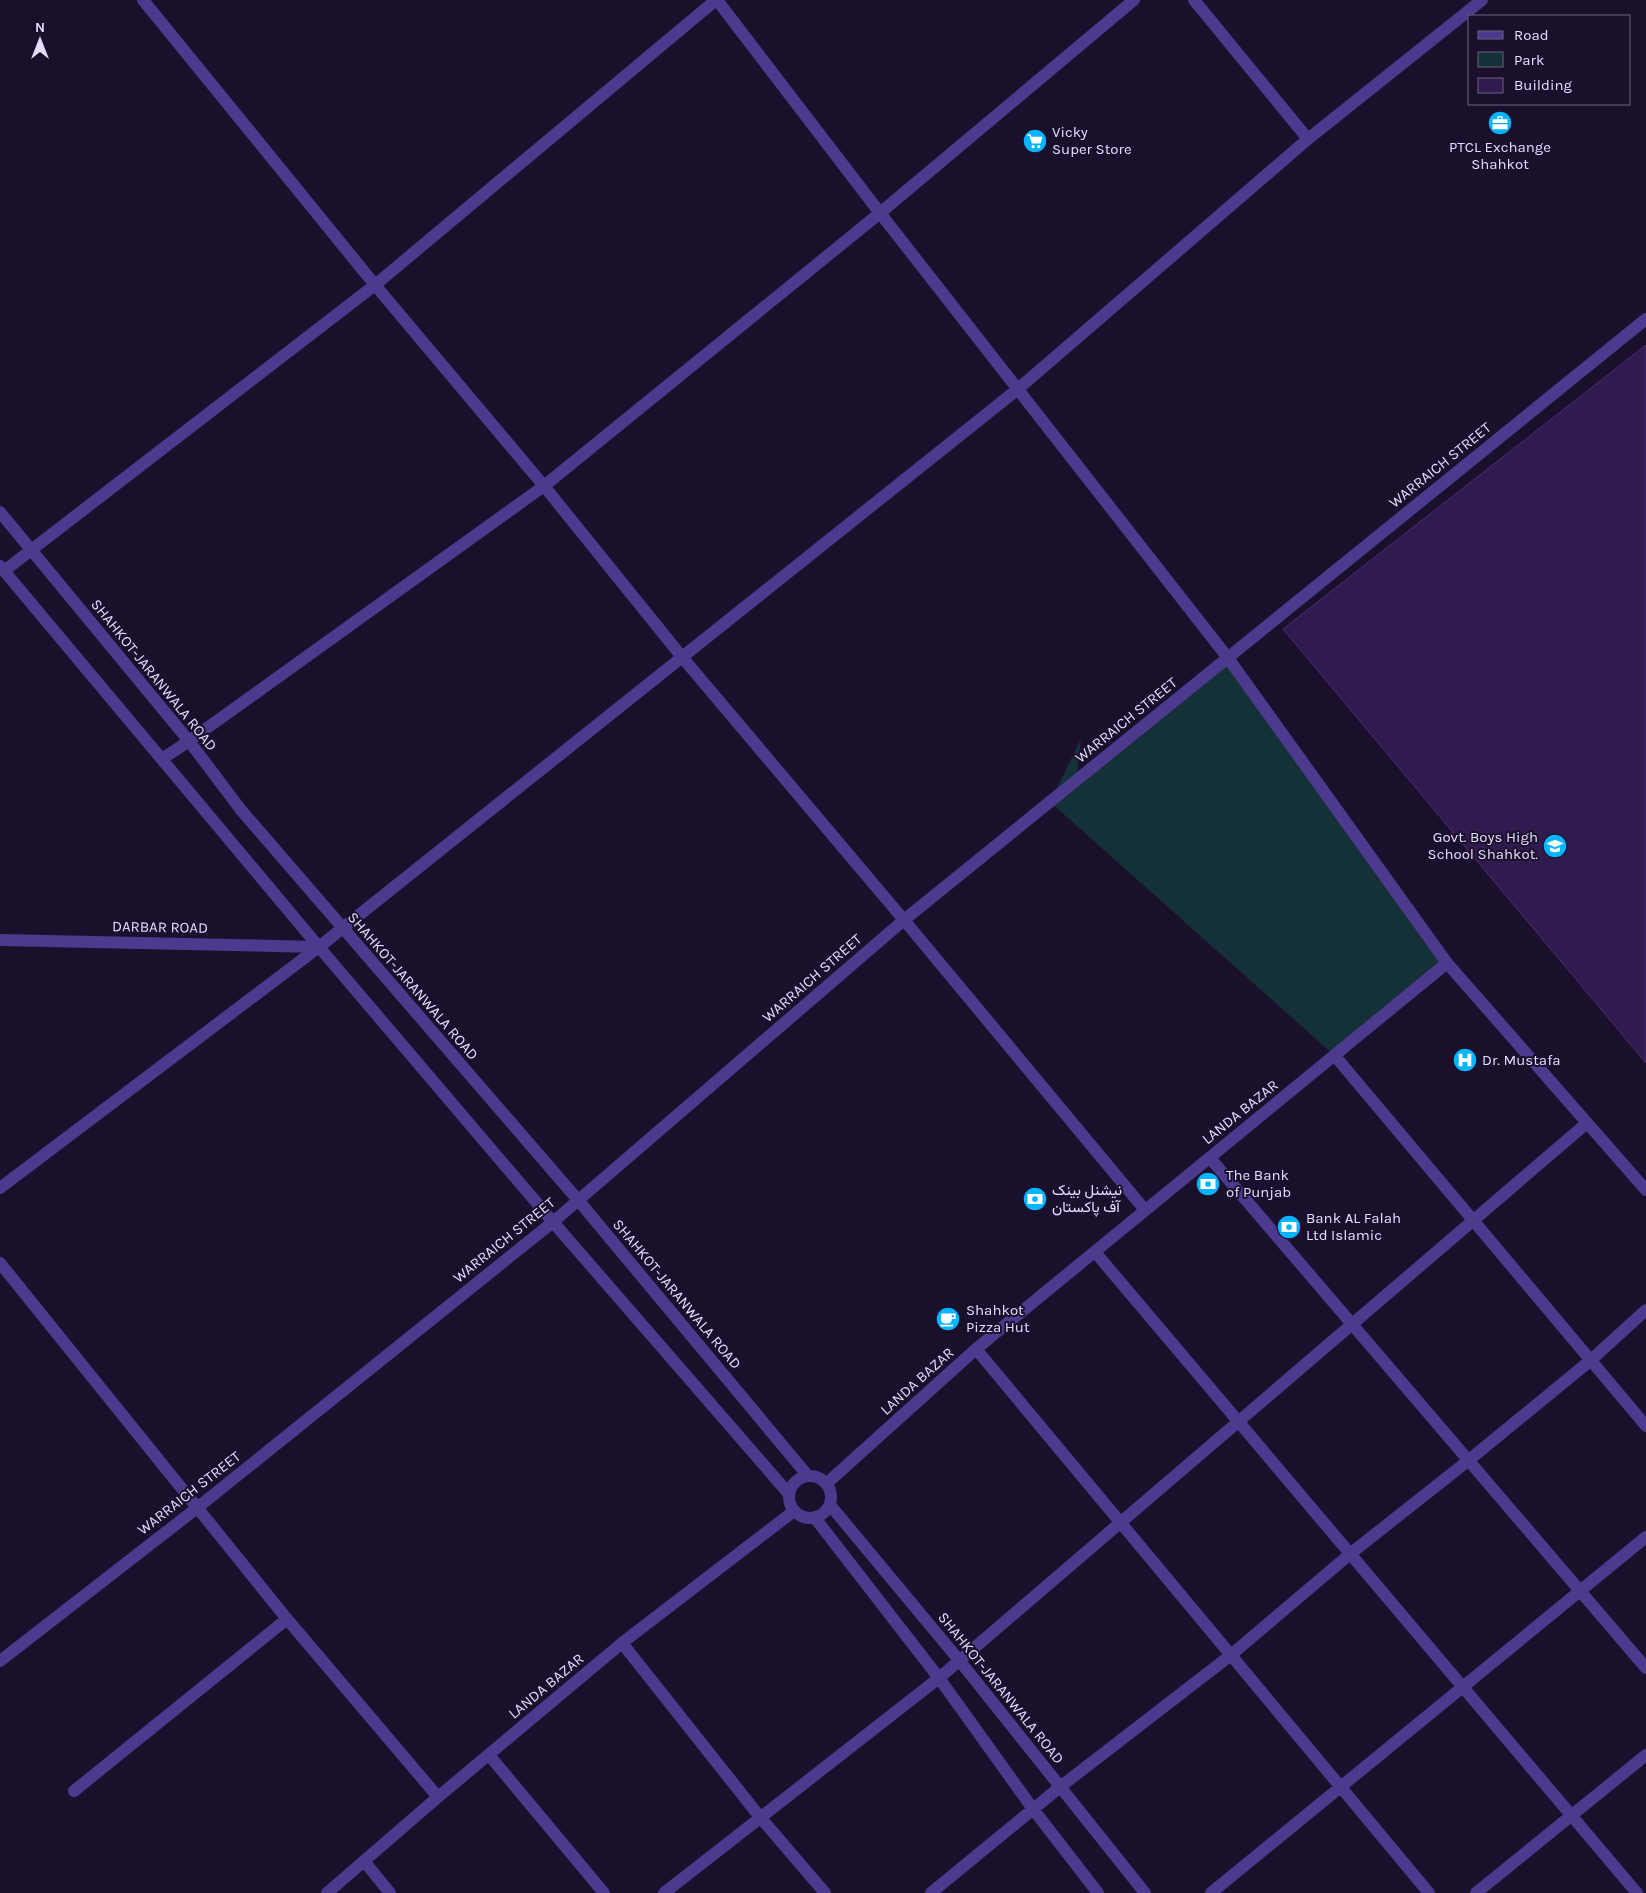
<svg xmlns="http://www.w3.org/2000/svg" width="1646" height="1893" font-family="Karla,Vazirmatn,sans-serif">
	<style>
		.green { fill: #133137 }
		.building { fill: #301b4e; stroke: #4c2c7b }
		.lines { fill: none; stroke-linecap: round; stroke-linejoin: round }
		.minor { stroke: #4d398d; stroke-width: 12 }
		.labels { text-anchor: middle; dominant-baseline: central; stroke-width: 4; stroke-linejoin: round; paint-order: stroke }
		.poi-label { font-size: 15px; fill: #e7dbff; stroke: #1b102c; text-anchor: start }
		.street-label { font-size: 15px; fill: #e7dbff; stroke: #1b102c }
	</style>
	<rect width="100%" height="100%" fill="#1b102c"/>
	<path class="green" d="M1228,658l219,305 -112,93 -285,-254 31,-63 -5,42z"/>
	<path class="building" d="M1646,345v718l-363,-434z"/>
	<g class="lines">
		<path class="minor" d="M143,0l232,285 169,201 138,171 222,263 241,290
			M717,0l163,213 348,445 219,305
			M1194,0l114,139
			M0,512l189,229 52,69 337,390 230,276
			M0,566l319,381 234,275 236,272
			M4,571l371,-286 341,-285
			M162,759l27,-18 355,-255 336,-273 254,-213
			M0,940l319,7
			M1335,1056l311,370
			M1210,1158l436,510
			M0,1188l319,-241 699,-558 290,-250 174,-139
			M1095,1252l542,641
			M0,1263l287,356 151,178
			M976,1349l453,544
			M789 1497a21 21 0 1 1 42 0a21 21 0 1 1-42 0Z
			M826,1484l150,-135 471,-386 199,227
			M830,1505l129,155 186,233
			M815,1518l124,160 94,131 65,84
			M622,1643l138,174 65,76
			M0,1661l197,-153 356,-286 351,-302 742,-601
			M489,1755l115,138
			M74,1791l213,-172
			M364,1861l26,32
			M327,1893l111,-96 184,-154 172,-132
			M664,1893l275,-215 648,-555
			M931,1893l129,-106 171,-132 119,-101 119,-94 122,-100 55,-50
			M1211,1893l435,-356
			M1476,1893l170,-138"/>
	</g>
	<defs>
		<g id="office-disc" transform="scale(1.25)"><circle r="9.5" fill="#07b4ff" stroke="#1b102c"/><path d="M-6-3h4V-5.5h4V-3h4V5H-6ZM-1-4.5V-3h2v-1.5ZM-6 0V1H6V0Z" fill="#fff"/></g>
		<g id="supermarket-disc" transform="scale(1.25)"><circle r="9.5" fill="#07b4ff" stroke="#1b102c"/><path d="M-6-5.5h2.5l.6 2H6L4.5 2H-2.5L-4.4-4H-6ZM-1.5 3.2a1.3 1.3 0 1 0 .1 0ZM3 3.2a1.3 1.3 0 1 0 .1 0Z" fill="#fff"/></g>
		<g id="school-disc" transform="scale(1.25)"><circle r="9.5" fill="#07b4ff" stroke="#1b102c"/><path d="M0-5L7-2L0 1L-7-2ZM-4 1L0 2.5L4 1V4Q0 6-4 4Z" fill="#fff"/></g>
		<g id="hospital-disc" transform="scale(1.25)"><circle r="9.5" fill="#07b4ff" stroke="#1b102c"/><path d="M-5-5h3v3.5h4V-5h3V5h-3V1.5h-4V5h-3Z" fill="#fff"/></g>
		<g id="bank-disc" transform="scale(1.25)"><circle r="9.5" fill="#07b4ff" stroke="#1b102c"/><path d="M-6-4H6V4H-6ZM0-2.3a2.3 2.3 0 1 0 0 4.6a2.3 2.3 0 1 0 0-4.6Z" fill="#fff"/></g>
		<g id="cafe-disc" transform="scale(1.25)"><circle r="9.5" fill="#07b4ff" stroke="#1b102c"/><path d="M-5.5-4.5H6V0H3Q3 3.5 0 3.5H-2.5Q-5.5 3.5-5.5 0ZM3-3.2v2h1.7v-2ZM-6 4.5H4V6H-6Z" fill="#fff"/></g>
	</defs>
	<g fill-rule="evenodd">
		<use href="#office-disc" x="1500" y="123"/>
		<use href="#supermarket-disc" x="1035" y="141"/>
		<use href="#school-disc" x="1555" y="846"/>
		<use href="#hospital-disc" x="1465" y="1060"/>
		<use href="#bank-disc" x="1208" y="1184"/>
		<use href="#bank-disc" x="1035" y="1199"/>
		<use href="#bank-disc" x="1289" y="1227"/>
		<use href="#cafe-disc" x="948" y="1319"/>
	</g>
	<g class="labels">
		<g class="poi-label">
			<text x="1052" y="132">Vicky<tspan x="1052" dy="17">Super Store</tspan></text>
			<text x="1500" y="147" text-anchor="middle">PTCL Exchange<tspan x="1500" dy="17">Shahkot</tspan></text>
			<text x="1538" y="837" text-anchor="end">Govt. Boys High<tspan x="1538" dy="17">School Shahkot.</tspan></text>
			<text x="1482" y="1060">Dr. Mustafa</text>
			<text x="1226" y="1175">The Bank<tspan x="1226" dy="17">of Punjab</tspan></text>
			<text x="1052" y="1190">نیشنل بینک<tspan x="1052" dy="17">آف پاکستان</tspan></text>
			<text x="1306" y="1218">Bank AL Falah<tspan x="1306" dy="17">Ltd Islamic</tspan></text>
			<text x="966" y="1310">Shahkot<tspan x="966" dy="17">Pizza Hut</tspan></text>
		</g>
		<g class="street-label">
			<text transform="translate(1440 465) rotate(-39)">WARRAICH STREET</text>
			<text transform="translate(154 675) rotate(51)">SHAHKOT-JARANWALA ROAD</text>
			<text transform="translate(1126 720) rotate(-39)">WARRAICH STREET</text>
			<text transform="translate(160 927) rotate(1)">DARBAR ROAD</text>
			<text transform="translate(812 978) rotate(-41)">WARRAICH STREET</text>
			<text transform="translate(413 986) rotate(49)">SHAHKOT-JARANWALA ROAD</text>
			<text transform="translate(1240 1112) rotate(-39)">LANDA BAZAR</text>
			<text transform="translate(504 1240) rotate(-39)">WARRAICH STREET</text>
			<text transform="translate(677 1294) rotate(50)">SHAHKOT-JARANWALA ROAD</text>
			<text transform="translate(917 1381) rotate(-42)">LANDA BAZAR</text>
			<text transform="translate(189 1493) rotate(-38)">WARRAICH STREET</text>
			<text transform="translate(546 1686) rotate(-40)">LANDA BAZAR</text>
			<text transform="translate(1001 1688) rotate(51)">SHAHKOT-JARANWALA ROAD</text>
		</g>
	</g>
	<rect x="1468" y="15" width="162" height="90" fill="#1b102c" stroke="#6d6180"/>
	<rect x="1478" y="31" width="25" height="8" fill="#4d398d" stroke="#6d6180"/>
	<text x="1514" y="40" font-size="15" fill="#e7dbff">Road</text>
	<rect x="1478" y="52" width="25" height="15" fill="#133137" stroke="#6d6180"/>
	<text x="1514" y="65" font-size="15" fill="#e7dbff">Park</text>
	<rect x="1478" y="78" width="25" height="15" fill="#301b4e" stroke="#6d6180"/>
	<text x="1514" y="90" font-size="15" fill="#e7dbff">Building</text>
	<g transform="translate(40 40)" stroke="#1b102c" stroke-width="4" paint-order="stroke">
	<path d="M0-4L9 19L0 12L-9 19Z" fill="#e7dbff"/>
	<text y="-8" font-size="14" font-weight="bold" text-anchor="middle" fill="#e7dbff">N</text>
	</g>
</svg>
